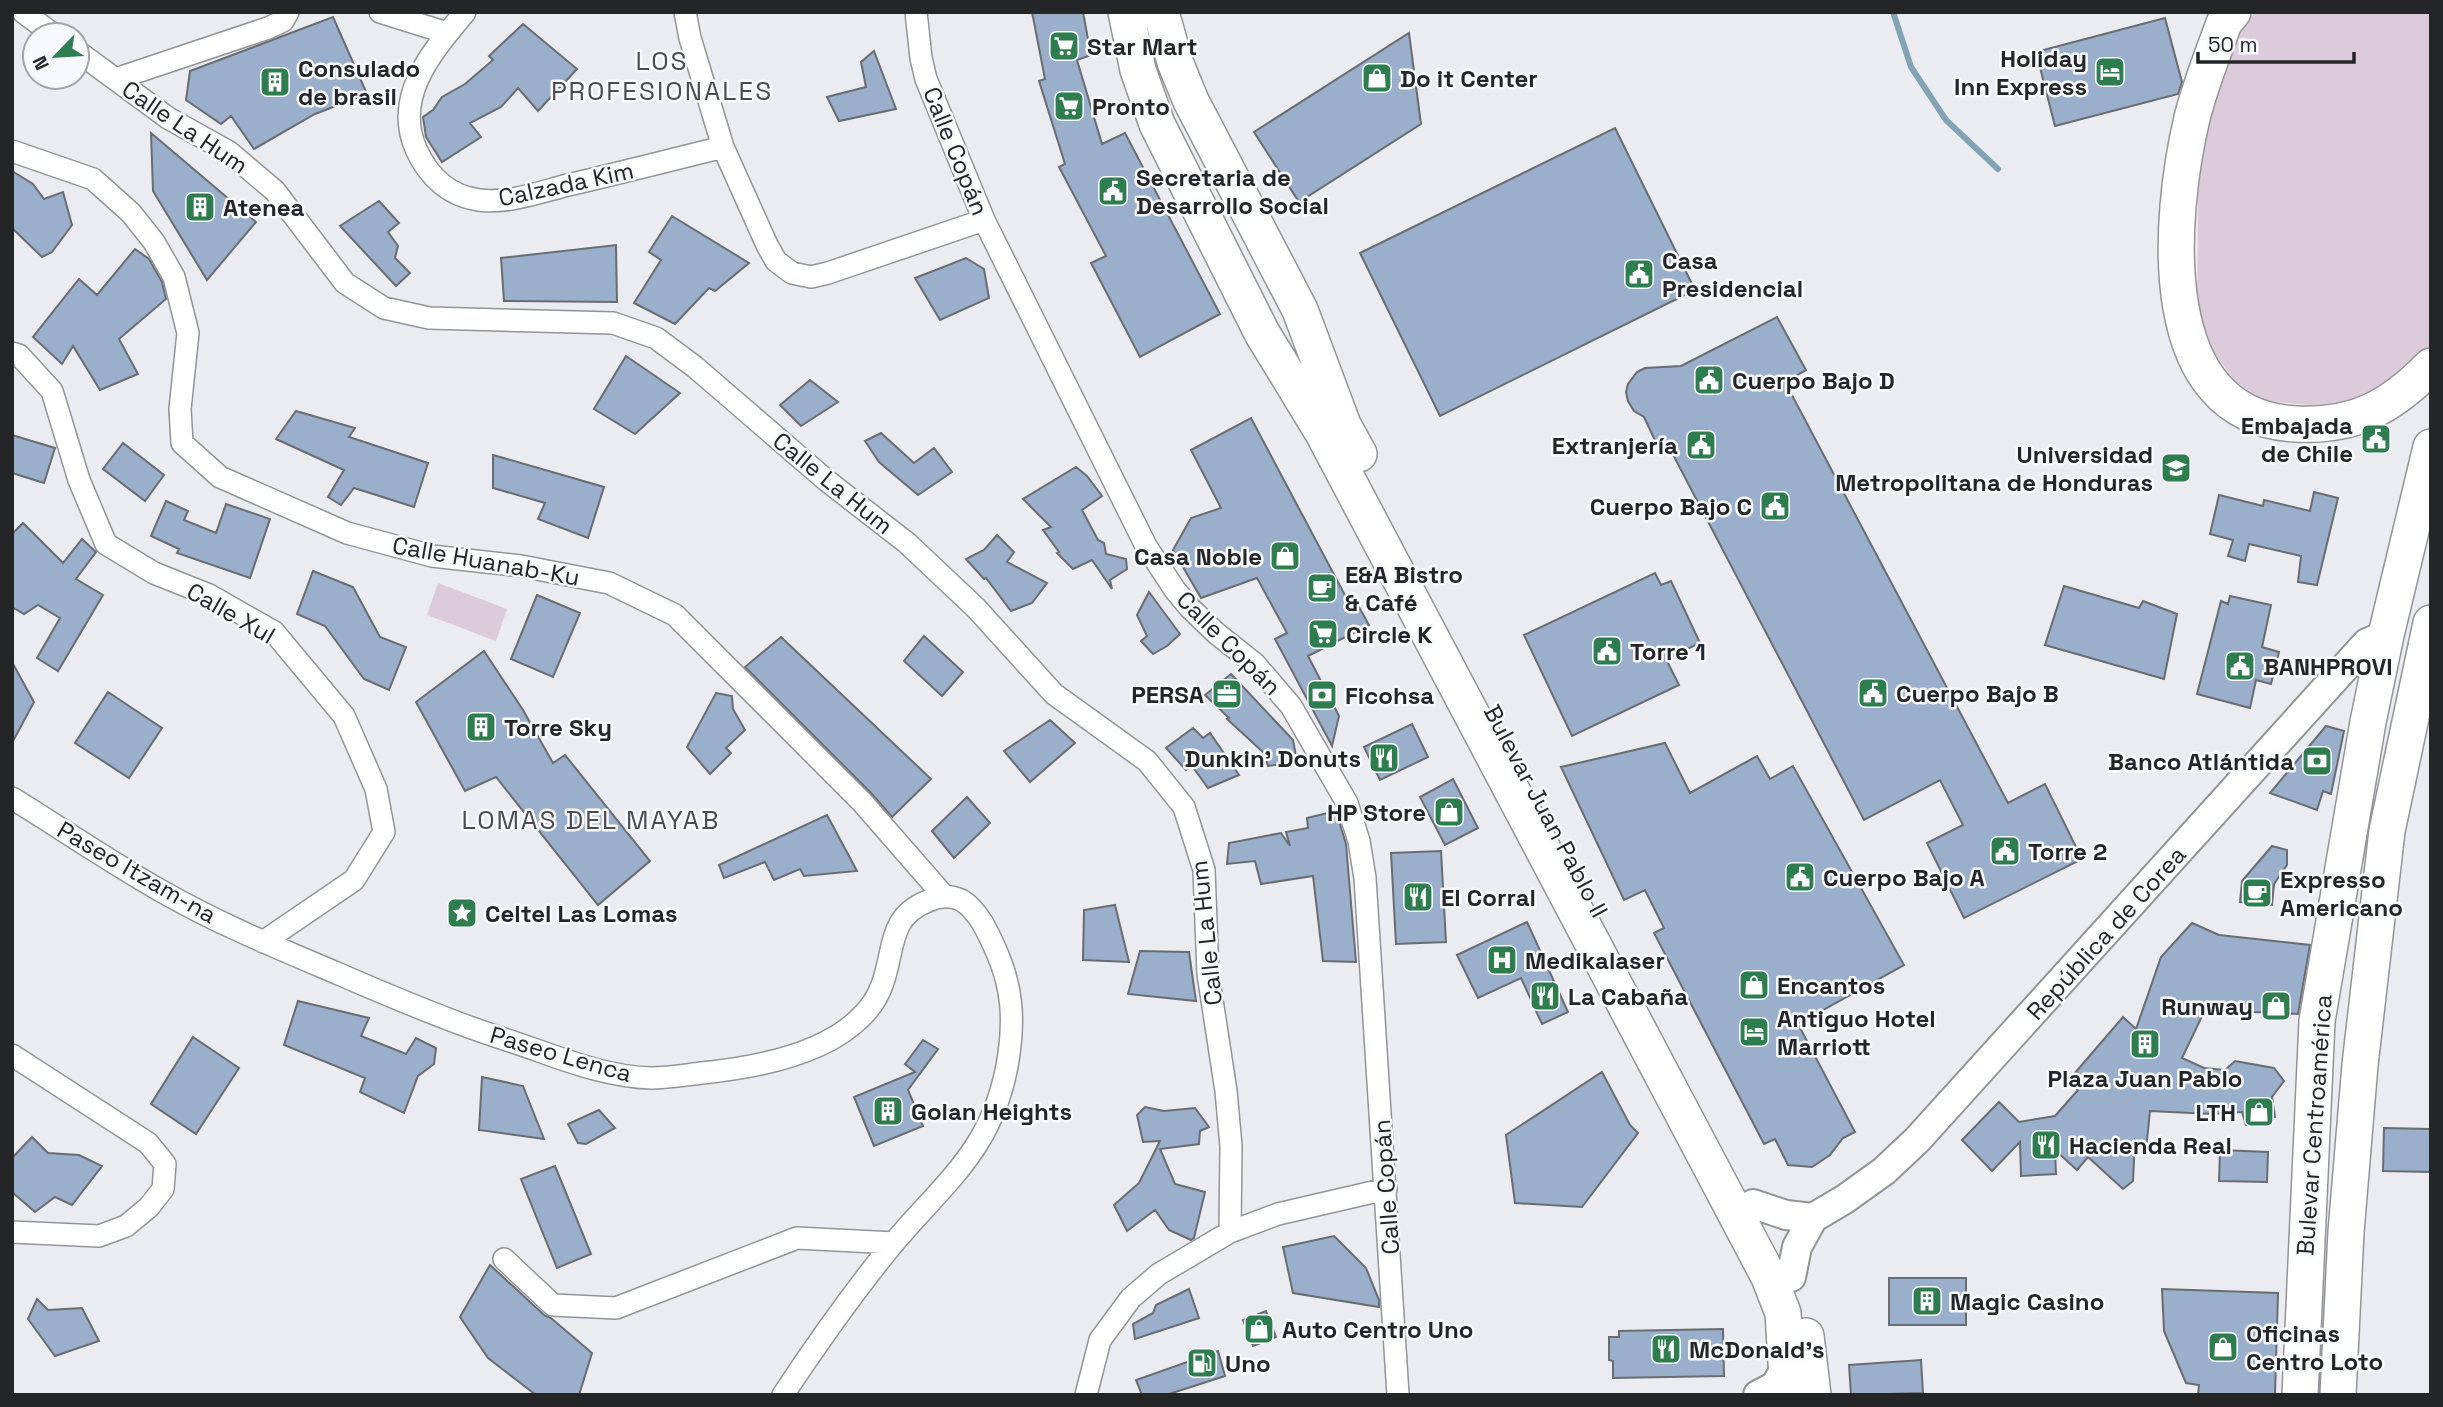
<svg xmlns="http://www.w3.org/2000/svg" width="2443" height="1407" font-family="'Space Grotesk',sans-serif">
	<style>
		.green { fill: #dccbdb }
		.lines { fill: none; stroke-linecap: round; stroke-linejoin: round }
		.stream { stroke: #80a4b5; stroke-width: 6 }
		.building { fill: #99afcb; stroke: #696c70; stroke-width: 2 }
		.minor-casing { stroke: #939499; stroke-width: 24 }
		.tertiary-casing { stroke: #939499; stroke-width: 32 }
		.primary-casing { stroke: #939499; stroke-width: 38 }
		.minor { stroke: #fff; stroke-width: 21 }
		.tertiary { stroke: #fff; stroke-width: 28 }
		.primary { stroke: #fff; stroke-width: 35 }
		.labels { text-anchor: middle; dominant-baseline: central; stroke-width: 5; stroke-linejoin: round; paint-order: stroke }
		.poi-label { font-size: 24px; font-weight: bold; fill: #242527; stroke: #f8f9ff; text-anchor: start }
		.street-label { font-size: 24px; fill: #242527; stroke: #f8f9ff }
		.neighbourhood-label { font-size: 26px; letter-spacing: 2px; fill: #4b4b50; stroke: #f8f9ff }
	</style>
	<rect width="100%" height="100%" fill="#ebecf1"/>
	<path class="green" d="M2255,12h176v334l-34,28 -38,26 -35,6 -61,-5 -29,-21 -20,-28 -17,-46 1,-111 10,-87 18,-56z
		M438,583l69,26 -11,32 -69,-26z"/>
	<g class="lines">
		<path class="stream" d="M1893,12l18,55 35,53 52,49"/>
	</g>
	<path class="building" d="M1032,12h51l8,43 -14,5 25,84 23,-11 95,181 -80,43 -49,-94 15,-7 -47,-89 6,-3 -26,-83 6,-2z
		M333,17l34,77 -52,20 -61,35 -23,-33 -10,8 -35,-24 4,-29z
		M2165,18l17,64 -4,12 -123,32 -19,-74z
		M523,24l54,45 -39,42 -20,-23 -17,19 -31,16 11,14 -39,25 -16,-25 -3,-20 10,-7 9,-13 23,-13 28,-24 -4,-4z
		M1409,33l12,91 -122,78 -45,-70z
		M874,51l22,58 -57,12 -12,-24 39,-10 -5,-25z
		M1615,128l80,162 -255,126 -80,-163z
		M151,133l105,89 -49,58 -54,-89z
		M12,171l21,13 11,15 19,-7 9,33 -20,27 -10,5 -30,-29z
		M379,201l20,22 -11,9 10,14 -3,12 15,15 -14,13 -56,-60z
		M672,216l77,47 -34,28 -6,-3 -34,36 -41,-21 27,-43 -12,-8z
		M616,245l1,57 -113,-1 -3,-43z
		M135,249l14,10 13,23 4,17 -47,40 19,35 -38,16 -27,-44 -11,18 -29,-27 46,-58 18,16z
		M966,258l18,11 5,29 -49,22 -25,-42z
		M1777,317l29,53 -21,12 223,421 37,-19 37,75 -118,59 -37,-75 36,-18 -23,-45 -76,40 -196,-375 -8,6 -16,-34 -10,-6 -6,-10 -2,-9 2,-8 9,-12 8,-4 36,-2z
		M626,356l54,37 -45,41 -41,-25z
		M810,380l28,22 -37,24 -21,-21z
		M296,411l59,17 -6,9 79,26 -14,44 -60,-19 -13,17 -13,-8 16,-27 -68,-31z
		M1251,418l97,183 6,-3 15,27 -61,31 31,60 -7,30 -57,-107 12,-6 -30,-55 -56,20 -28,-48 18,-32 30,-10 -30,-58z
		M881,433l33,30 20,-15 18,24 -34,23 -39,-33 -14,-21z
		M12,435l43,13 -11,35 -32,-10z
		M123,443l41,32 -19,26 -42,-32z
		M493,455l111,32 -16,51 -50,-19 7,-16 -52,-15z
		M1076,467l11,9 15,20 -20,14 16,30 6,3 2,11 20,5 1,10 -17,11 2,9 -20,-29 -19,9 -16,-16 2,-1 -16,-22 8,-3 -28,-28z
		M2314,492l24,6 -21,87 -19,-3 3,-26 -52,-12 -4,17 -17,-5 5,-16 -23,-6 9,-39 44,11 1,-6 46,11z
		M166,501l22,10 -4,9 32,13 10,-29 44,15 -20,59 -73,-25 2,-4 -28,-13z
		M23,523l40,40 19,-24 14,13 -20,27 27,16 -45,76 -21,-13 23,-40 -22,-13 -14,9 -12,-7v-73z
		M997,535l17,17 -7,10 40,21 -15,20 -21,8 -25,-33 -2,1 -18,-20 18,-9z
		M313,571l40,16 27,50 26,10 -17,43 -25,-11 -39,-53 -28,-12z
		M1655,573l6,12 10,-4 29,62 -34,16 13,26 -107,51 -48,-101z
		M2064,586l75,22 4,-7 34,13 -13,65 -119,-34z
		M1149,592l31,42 -13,12 -14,8 -12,-13 6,-5 -10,-21z
		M537,595l43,18 -27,64 -42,-18z
		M2230,596l41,9 -9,42 17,5 -8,32 -15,-4 -6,28 -53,-14 24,-93 7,3z
		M924,636l39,36 -21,24 -38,-35z
		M781,637l150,142 -39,38 -21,-24 -126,-126z
		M484,651l39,59 30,53 12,-8 85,106 -52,44 -102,-128 -31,14 -49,-89z
		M12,662l22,40 -22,41z
		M1231,674l62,66 4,21 -29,5 -4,-13 -37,-34 2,-1 -24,-23z
		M108,692l54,36 -33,50 -54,-35z
		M716,693l16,3 1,13 12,21 -19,18 5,5 -21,21 -23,-27z
		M1050,720l25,23 -45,39 -26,-31z
		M1412,724l16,33 -48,23 -16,-33z
		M2326,726l18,5 -13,63 -8,-3 -6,19 -47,-17z
		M1193,728l10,10 7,-5 29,42 -31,13 -16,-22 -6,4 -20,-22z
		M1665,743l25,50 67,-37 13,23 23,-13 111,199 -106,59 57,108 -12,6 -13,17 -18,12 -24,-2 -13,-26 -11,5 -110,-211 10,-5 -19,-38 -21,10 -63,-133z
		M1453,779l25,49 -33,17 -25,-48z
		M967,797l23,26 -36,35 -22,-27z
		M1336,811l10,33 10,118 -33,-1 -10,-85 -52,8 -6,-23 -28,3 2,-21 52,-10 9,13 -4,-14 22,-4 -1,-10z
		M827,815l30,56 -53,5 -4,-7 -26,11 -9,-18 -41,16 -5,-13z
		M2272,846l15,4v15l-13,19 -2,21 -32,-3 2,-21z
		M1441,851l5,91 -50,2 -5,-91z
		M1115,905l14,57 -46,-2 1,-50z
		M1527,922l41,90 -26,12 -21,-46 -43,20 -21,-43z
		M2192,923l27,12 91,10 -12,69 -93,-4 -23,48 22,10 21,2 10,-9 39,7 10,13 -12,16 3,20 -29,8 -4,-13 -30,2 -62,-3 -4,39 -11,-10 -2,41 -10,8 -35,-32 -11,13 -22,-20 1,24 -35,2 -1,-34 -28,29 -30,-31 37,-38 20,20 36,-6 23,-26 -10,-9 55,-64 13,12 25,-72z
		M1140,951l49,1 7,49 -68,-7z
		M298,1001l71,17 -8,18 45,18 10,-16 20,10 -2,16 -16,12 -14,37 -44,-21 5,-14 -81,-33z
		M193,1037l46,31 -43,66 -45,-30z
		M923,1040l15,9 -30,41 15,36 -49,20 -20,-49 61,-25 -10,-8z
		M1602,1072l28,53 8,8 -56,74 -67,-4 -9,-68z
		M482,1077l41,9 21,53 -65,-9z
		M1145,1107l19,4 31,-3 14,19 -9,4 -1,13 -39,5 15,35 30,8 -11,46 -3,2 -22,-10 -14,-20 -28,21 -13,-26 25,-22 21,-42 -17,1 -6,-27z
		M599,1110l16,18 -29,16 -8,-1 -10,-19z
		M2384,1128l47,1v43l-48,-1z
		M32,1137l16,16 31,2 23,11 -30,39 -17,-8 -20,15 -23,-20v-34z
		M2220,1150l48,2 -1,30 -48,-1z
		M555,1166l36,88 -34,14 -36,-89z
		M1334,1236l32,32 13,32v7l-86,-14 -10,-46z
		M490,1265l54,50 7,3 41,35 -13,42h-43l-48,-37 -28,-41z
		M1889,1278h77v47h-77z
		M1189,1289l10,29 -64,21 -2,-15 20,-11 3,-8z
		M2162,1289l116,4 -3,102h-77l1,-10 -13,-2 -22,-52z
		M37,1299l11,11 34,-2 17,33 -44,15 -27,-37z
		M1266,1311l10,26 -23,9 -10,-26z
		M1723,1329l1,47 -111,2v-17l-4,-1v-23h10v-6z
		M1218,1351l7,25 -59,19h-24l-6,-15z
		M1921,1360l2,33 -72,2 -2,-30z"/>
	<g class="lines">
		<g class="minor-casing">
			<path id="minor" d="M23,12l31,23
				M380,12l67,21
				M465,12c-33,40 -72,84 -49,137 12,27 33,47 63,51 29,4 61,-8 89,-15 52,-12 103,-25 155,-38
				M685,12l5,26 33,109 44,98 9,16 16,12 19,4 17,-4 156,-53
				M916,12l5,46 5,21 58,141 162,326 29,44 15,18 26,25 39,31 36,42 56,97 12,38 6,37 33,517
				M77,51l91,67 61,34 46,39 70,92 39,25 45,10 184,5 43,15 39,29 131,113 81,63 69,65 78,86 93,67 37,46 20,63 4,104 18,117 5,55 -1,86
				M116,79l152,-51 15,-7 5,-9
				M12,151l81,28 38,34 23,29 20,35 14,56 -8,76 2,34 38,34 127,56 85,23 89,10 88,17 66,32 187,187 82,94
				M12,353l7,2 33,36 27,89 27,64 48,29 55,22 65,37 70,84 32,73 8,43 -30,48 -91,62
				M12,798c50,31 100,65 151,94 56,32 117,57 176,82 55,24 109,47 165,65 47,15 97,38 147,39 17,0 34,-3 51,-5 50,-5 119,-17 157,-54 11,-10 18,-20 23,-34 13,-34 5,-68 46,-84 11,-5 22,-6 33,-1 18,10 29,37 37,55 14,33 16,64 11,99 -14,97 -65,127 -122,197 -37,46 -71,94 -104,144
				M12,1055l136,88 17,21 -2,25 -14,18 -23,19 -27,10 -87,-4
				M504,1259l49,46 63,3 181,-70 97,5
				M1086,1395l14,-55 31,-42 28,-24 71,-42 48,-18 108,-25"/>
		</g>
		<g class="tertiary-casing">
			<path id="tertiary" d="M1753,1204l33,11 27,3
				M1791,1277l6,-30 16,-29 32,-19 39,-28 33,-31 450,-497 19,-8
				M1758,1395l17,-9 12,-20"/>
		</g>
		<g class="primary-casing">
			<path id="primary" d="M1126,12l12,58 19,54 105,209 61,100 446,844 14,36 5,82
				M1161,12l14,50 16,39 109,209 43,115 16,29
				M2233,12l-9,11c-11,31 -24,63 -32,95 -23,98 -42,300 104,306 59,3 95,-17 135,-58
				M1806,1336l7,59
				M2300,1395l17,-374 51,-299 18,-87 45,-188
				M2338,1395l8,-163 14,-167 27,-234 44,-208"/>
		</g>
		<use href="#minor" class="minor"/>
		<use href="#tertiary" class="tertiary"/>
		<use href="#primary" class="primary"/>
	</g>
	<defs>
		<g id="supermarket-square" transform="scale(1.575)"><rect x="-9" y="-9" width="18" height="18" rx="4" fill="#2d7d4e" stroke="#f8f9ff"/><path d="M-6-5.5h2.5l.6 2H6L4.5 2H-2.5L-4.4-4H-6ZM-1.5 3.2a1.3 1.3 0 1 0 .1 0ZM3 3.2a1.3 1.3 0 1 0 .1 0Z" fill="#fff"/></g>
		<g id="hotel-square" transform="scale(1.575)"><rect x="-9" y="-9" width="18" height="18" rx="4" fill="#2d7d4e" stroke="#f8f9ff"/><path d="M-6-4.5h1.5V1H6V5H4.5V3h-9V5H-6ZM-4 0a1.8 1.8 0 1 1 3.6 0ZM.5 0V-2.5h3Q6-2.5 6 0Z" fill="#fff"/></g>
		<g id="shop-square" transform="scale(1.575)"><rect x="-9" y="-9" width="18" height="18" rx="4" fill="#2d7d4e" stroke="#f8f9ff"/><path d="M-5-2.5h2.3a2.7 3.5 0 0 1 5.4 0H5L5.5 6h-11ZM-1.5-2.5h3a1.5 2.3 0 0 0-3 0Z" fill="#fff"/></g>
		<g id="building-square" transform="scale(1.575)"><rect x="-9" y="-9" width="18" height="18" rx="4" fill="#2d7d4e" stroke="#f8f9ff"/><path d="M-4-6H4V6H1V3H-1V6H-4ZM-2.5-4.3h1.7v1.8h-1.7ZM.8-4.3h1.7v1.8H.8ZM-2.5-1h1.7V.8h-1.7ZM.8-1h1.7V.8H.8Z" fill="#fff"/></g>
		<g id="civic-square" transform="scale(1.575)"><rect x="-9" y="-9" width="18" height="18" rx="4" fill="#2d7d4e" stroke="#f8f9ff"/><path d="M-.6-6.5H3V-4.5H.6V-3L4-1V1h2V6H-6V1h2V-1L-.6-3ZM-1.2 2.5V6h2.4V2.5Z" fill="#fff"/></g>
		<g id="university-square" transform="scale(1.575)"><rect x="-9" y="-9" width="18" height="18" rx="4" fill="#2d7d4e" stroke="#f8f9ff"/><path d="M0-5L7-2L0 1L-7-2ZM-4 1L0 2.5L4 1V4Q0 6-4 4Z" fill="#fff"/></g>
		<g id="cafe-square" transform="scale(1.575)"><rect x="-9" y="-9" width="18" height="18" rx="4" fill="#2d7d4e" stroke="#f8f9ff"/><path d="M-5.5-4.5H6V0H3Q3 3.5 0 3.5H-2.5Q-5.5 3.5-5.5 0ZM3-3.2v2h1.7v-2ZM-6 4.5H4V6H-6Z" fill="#fff"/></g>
		<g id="office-square" transform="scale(1.575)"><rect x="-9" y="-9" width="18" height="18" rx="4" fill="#2d7d4e" stroke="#f8f9ff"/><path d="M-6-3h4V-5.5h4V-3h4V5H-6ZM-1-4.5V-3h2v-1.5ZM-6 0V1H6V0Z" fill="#fff"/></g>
		<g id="bank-square" transform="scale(1.575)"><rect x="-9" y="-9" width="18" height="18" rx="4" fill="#2d7d4e" stroke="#f8f9ff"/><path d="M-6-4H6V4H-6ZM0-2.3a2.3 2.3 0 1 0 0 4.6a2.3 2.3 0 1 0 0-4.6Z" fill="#fff"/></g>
		<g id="restaurant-square" transform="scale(1.575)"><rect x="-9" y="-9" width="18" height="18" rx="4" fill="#2d7d4e" stroke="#f8f9ff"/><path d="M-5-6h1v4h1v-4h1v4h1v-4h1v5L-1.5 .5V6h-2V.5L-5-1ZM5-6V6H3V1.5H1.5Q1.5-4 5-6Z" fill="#fff"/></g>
		<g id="sight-square" transform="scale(1.575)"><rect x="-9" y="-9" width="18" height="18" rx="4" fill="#2d7d4e" stroke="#f8f9ff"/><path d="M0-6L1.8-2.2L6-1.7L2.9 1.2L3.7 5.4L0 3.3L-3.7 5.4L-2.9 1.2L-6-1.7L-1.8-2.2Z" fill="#fff"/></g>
		<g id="hospital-square" transform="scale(1.575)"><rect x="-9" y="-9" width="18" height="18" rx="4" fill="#2d7d4e" stroke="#f8f9ff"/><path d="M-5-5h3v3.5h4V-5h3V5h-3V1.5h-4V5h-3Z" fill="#fff"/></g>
		<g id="fuel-square" transform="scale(1.575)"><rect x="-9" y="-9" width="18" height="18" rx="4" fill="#2d7d4e" stroke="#f8f9ff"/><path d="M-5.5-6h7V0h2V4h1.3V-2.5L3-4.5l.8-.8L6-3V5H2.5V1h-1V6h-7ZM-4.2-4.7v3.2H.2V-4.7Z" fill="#fff"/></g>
	</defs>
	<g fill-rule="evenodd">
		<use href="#supermarket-square" x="1064" y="46"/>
		<use href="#hotel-square" x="2110" y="72"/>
		<use href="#shop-square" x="1377" y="78"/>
		<use href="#building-square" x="275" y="82"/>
		<use href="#supermarket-square" x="1069" y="106"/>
		<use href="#civic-square" x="1113" y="191"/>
		<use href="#building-square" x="200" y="207"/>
		<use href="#civic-square" x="1639" y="274"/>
		<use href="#civic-square" x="1709" y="380"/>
		<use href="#civic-square" x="2376" y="439"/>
		<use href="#civic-square" x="1701" y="445"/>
		<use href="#university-square" x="2176" y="468"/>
		<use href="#civic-square" x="1775" y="506"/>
		<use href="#shop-square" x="1285" y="556"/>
		<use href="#cafe-square" x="1322" y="588"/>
		<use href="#supermarket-square" x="1323" y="634"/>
		<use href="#civic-square" x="1607" y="651"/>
		<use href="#civic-square" x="2240" y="666"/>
		<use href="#civic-square" x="1873" y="693"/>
		<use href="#office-square" x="1227" y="694"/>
		<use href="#bank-square" x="1322" y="695"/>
		<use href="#building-square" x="481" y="727"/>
		<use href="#restaurant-square" x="1384" y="758"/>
		<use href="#bank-square" x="2317" y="761"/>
		<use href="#shop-square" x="1449" y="812"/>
		<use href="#civic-square" x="2005" y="851"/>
		<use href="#civic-square" x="1800" y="877"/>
		<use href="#cafe-square" x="2257" y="893"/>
		<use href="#restaurant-square" x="1418" y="897"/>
		<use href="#sight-square" x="462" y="913"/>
		<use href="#hospital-square" x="1502" y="960"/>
		<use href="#shop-square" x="1754" y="985"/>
		<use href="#restaurant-square" x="1545" y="996"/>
		<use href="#shop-square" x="2276" y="1006"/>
		<use href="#hotel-square" x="1754" y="1032"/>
		<use href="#building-square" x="2145" y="1044"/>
		<use href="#building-square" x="888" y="1111"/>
		<use href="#shop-square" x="2259" y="1112"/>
		<use href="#restaurant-square" x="2046" y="1145"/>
		<use href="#building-square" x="1927" y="1301"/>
		<use href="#shop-square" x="1259" y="1329"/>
		<use href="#shop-square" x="2223" y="1347"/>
		<use href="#restaurant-square" x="1666" y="1349"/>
		<use href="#fuel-square" x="1202" y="1363"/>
	</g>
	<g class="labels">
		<g class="poi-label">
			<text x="1087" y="46">Star Mart</text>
			<text x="2087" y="58" text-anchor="end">Holiday<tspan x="2087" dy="28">Inn Express</tspan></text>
			<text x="298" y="68">Consulado<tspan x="298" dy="28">de brasil</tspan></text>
			<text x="1400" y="78">Do it Center</text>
			<text x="1092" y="106">Pronto</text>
			<text x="1136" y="177">Secretaria de<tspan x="1136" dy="28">Desarrollo Social</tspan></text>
			<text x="223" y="207">Atenea</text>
			<text x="1662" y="260">Casa<tspan x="1662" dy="28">Presidencial</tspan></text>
			<text x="1732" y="380">Cuerpo Bajo D</text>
			<text x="2353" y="425" text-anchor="end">Embajada<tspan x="2353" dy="28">de Chile</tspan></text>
			<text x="1678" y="445" text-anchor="end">Extranjería</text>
			<text x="2153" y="454" text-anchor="end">Universidad<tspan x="2153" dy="28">Metropolitana de Honduras</tspan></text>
			<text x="1752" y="506" text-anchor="end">Cuerpo Bajo C</text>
			<text x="1262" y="556" text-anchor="end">Casa Noble</text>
			<text x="1345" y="574">E&amp;A Bistro<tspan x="1345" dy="28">&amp; Café</tspan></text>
			<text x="1346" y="634">Circle K</text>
			<text x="1630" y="651">Torre 1</text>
			<text x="2263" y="666">BANHPROVI</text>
			<text x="1896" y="693">Cuerpo Bajo B</text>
			<text x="1204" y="694" text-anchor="end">PERSA</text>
			<text x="1345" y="695">Ficohsa</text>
			<text x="504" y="727">Torre Sky</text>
			<text x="1361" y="758" text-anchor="end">Dunkin' Donuts</text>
			<text x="2294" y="761" text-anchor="end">Banco Atlántida</text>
			<text x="1426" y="812" text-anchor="end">HP Store</text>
			<text x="2028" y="851">Torre 2</text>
			<text x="1823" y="877">Cuerpo Bajo A</text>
			<text x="2280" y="879">Expresso<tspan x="2280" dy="28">Americano</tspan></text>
			<text x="1441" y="897">El Corral</text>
			<text x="485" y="913">Celtel Las Lomas</text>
			<text x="1525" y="960">Medikalaser</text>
			<text x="1777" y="985">Encantos</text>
			<text x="1568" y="996">La Cabaña</text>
			<text x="2253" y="1006" text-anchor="end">Runway</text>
			<text x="1777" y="1018">Antiguo Hotel<tspan x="1777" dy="28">Marriott</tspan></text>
			<text x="2145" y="1078" text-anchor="middle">Plaza Juan Pablo</text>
			<text x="911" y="1111">Golan Heights</text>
			<text x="2236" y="1112" text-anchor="end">LTH</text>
			<text x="2069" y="1145">Hacienda Real</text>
			<text x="1950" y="1301">Magic Casino</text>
			<text x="1282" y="1329">Auto Centro Uno</text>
			<text x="2246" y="1333">Oficinas<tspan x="2246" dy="28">Centro Loto</tspan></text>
			<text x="1689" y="1349">McDonald's</text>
			<text x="1225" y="1363">Uno</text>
		</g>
		<g class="street-label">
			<text transform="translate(185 127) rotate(34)">Calle La Hum</text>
			<text transform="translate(956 151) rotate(68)">Calle Copán</text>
			<text transform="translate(566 184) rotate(-12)">Calzada Kim</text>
			<text transform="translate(833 483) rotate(39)">Calle La Hum</text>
			<text transform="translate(486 561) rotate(10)">Calle Huanab-Ku</text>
			<text transform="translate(231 613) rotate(30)">Calle Xul</text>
			<text transform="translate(1229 643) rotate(45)">Calle Copán</text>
			<text transform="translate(1546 811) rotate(62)">Bulevar Juan Pablo II</text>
			<text transform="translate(137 872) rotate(30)">Paseo Itzam-na</text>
			<text transform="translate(1206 933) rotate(-96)">Calle La Hum</text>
			<text transform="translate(2106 933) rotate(-48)">República de Corea</text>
			<text transform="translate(561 1054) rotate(16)">Paseo Lenca</text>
			<text transform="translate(2314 1125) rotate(-86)">Bulevar Centroamérica</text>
			<text transform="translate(1386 1187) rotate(-94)">Calle Copán</text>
		</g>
		<g class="neighbourhood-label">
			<text x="662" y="61">LOS<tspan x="662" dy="30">PROFESIONALES</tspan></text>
			<text x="591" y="820">LOMAS DEL MAYAB</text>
		</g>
	</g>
	<rect width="2443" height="1407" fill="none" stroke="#242527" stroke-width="28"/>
	<g transform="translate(56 56) rotate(245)"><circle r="33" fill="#f8f9ff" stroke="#a3a4a9" stroke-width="2"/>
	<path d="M0-5L12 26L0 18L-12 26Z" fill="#2d7d4e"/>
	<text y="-10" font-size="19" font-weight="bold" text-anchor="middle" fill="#242527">N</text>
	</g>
	<path d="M2198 52v10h156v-10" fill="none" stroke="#242527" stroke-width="3.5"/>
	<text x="2208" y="52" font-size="21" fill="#242527" stroke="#f8f9ff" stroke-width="5" paint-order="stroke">50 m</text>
</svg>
